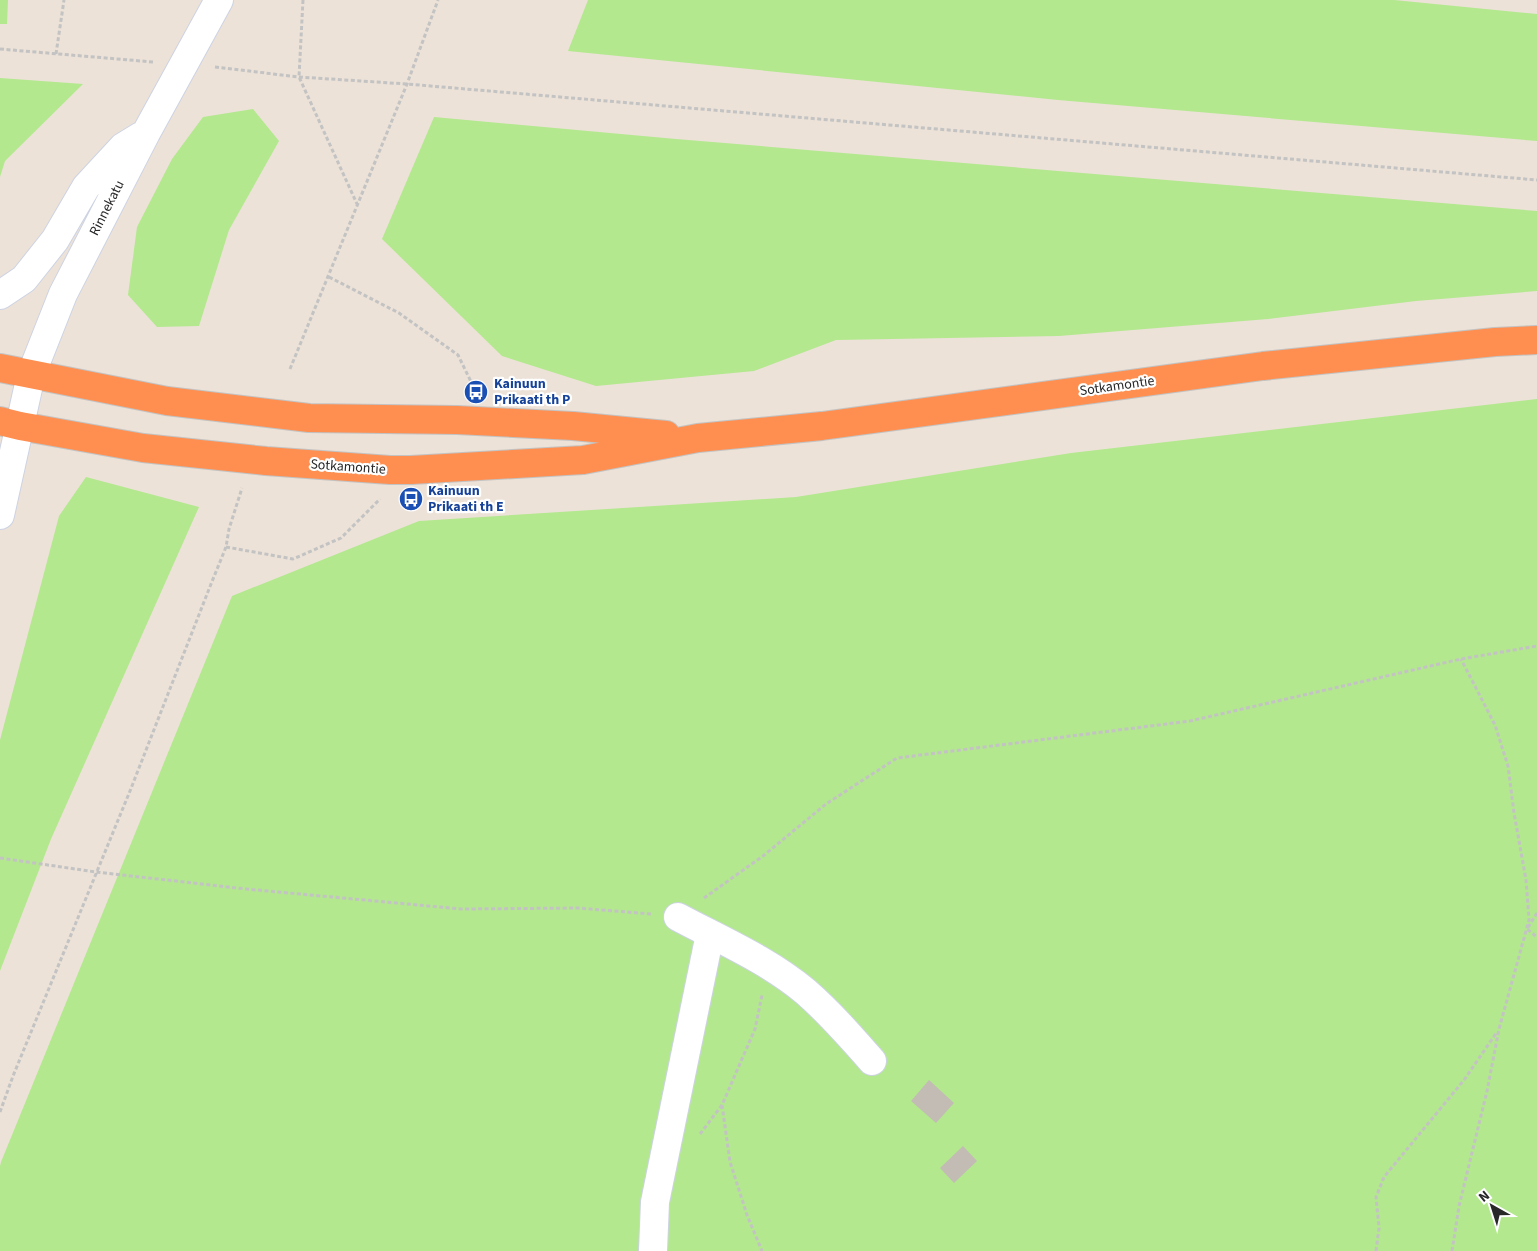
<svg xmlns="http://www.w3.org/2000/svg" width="1537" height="1251" font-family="'Source Sans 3',sans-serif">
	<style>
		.green { fill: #b3e88e }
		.building { fill: #c3bcb5 }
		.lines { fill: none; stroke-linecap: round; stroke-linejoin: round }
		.minor-casing { stroke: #cdd3e3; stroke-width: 30 }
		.highway-casing { stroke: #c3c3c3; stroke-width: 30 }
		.path { stroke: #c3c3c3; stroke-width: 3; stroke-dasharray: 4 2.5; stroke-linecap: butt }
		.minor { stroke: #fff; stroke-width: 28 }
		.highway { stroke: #ff8f50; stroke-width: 28 }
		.labels { text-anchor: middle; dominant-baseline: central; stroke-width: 4.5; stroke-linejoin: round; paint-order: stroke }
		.street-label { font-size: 14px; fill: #282828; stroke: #fff }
		.transit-label { font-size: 14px; font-weight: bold; fill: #164399; stroke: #fff; text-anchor: start }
	</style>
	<rect width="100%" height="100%" fill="#ece2d8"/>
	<path class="green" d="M0,0h8l-1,24h-7z
		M588,0h806l143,14v127l-479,-41 -490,-49z
		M0,78l83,6 -78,77 -5,16z
		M253,109l26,32 -50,89 -30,96 -42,1 -29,-32 9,-68 35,-68 31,-42z
		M434,117l242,22 861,72v80l-121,10 -148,18 -209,17 -223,4 -82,31 -158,15 -94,-30 -120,-117z
		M1537,399v852h-1537v-85l1,-4 231,-566 187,-75 377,-24 275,-44z
		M86,477l113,30 -148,332 -51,132v-231l59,-224z"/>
	<path class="building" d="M929,1080l25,23 -18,20 -25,-22z
		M963,1146l14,15 -23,22 -14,-15z"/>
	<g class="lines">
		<g class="minor-casing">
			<path id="minor" d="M0,295l24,-16 31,-39 31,-53 37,-40 18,-11
				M0,515l31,-140 32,-81 83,-161 73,-133
				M678,917c43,23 90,43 128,75 24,21 45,45 66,69
				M653,1251l2,-49 55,-268"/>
		</g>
		<g class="highway-casing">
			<path id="highway" d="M0,368l167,33 142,17 148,2 116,6 93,9
				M0,421l20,5 123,22 123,13 124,9h21l172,-10 115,-22 124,-12 441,-60 232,-24 42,-2"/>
		</g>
		<path class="path" d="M303,0l-4,77 58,127
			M0,49l153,13
			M56,54l8,-54
			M215,67l84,10 108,7 1130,96
			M329,277l70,36 59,42 18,37
			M290,369l117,-285 31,-84
			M226,547l67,12 48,-21 39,-39
			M0,858l96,14 150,17 215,20 117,-1 73,6
			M704,898l59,-42 63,-52 71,-46 293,-37 271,-62 76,-13
			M1537,913l-10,16 10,8
			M722,1105l8,57 17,53 15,36
			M0,1112l13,-36 117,-285 81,-207 15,-37 3,-18 13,-41
			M700,1134l22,-29 33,-76 7,-34
			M1376,1251l3,-23 -3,-31 8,-20 80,-97 33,-48
			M1452,1251l7,-45 28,-115 12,-62 30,-109 -3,-40 -12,-67 -6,-47 -13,-41 -34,-66"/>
		<use href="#minor" class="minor"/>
		<use href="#highway" class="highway"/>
	</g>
	<defs>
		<g id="bus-disc" transform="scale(1.25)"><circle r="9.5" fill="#1a4fb4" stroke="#fff"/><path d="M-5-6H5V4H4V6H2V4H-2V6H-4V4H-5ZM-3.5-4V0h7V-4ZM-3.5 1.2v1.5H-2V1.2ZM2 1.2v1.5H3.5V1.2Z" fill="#fff"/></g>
	</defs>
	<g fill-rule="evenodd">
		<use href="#bus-disc" x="476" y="392"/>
		<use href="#bus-disc" x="411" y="499"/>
	</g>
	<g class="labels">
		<g class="street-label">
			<text transform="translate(107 208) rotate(-63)">Rinnekatu</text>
			<text transform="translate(1117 386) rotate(-8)">Sotkamontie</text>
			<text transform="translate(348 467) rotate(4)">Sotkamontie</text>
		</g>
		<g class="transit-label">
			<text x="494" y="384">Kainuun<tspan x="494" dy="16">Prikaati th P</tspan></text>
			<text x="428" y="491">Kainuun<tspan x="428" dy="16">Prikaati th E</tspan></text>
		</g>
	</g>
	<g transform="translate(1492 1206) rotate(321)" stroke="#ffffff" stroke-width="4" paint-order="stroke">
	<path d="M0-4L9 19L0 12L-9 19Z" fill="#282828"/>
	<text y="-8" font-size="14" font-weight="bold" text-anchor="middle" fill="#282828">N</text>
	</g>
</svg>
